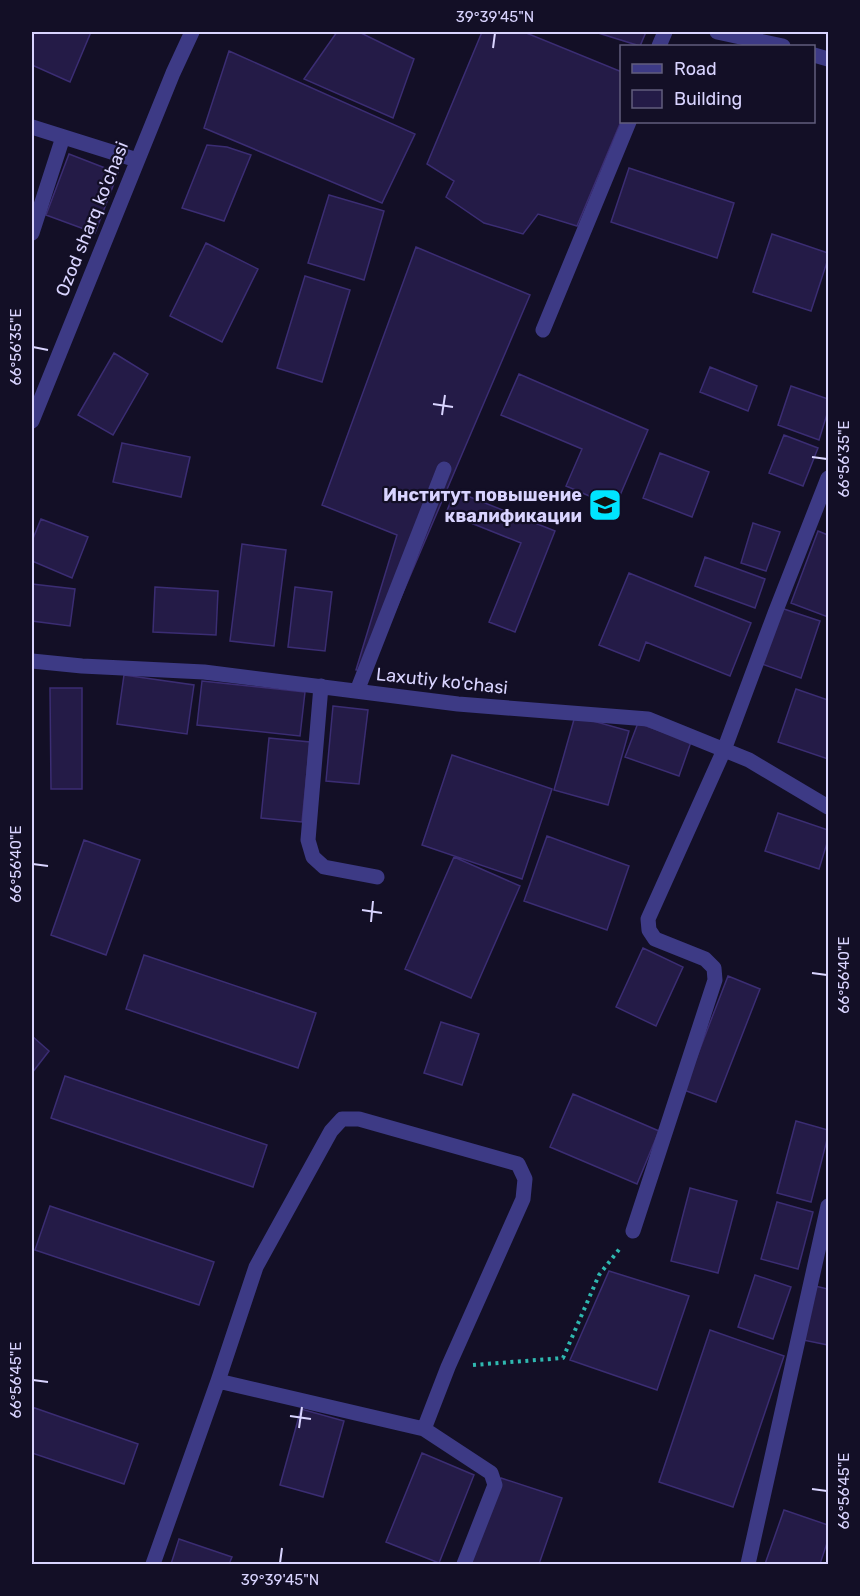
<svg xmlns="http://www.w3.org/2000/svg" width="860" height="1596" font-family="Rubik,sans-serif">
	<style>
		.building { fill: #241b47; stroke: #3b2d73; stroke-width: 1.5 }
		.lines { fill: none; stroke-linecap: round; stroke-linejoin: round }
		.path { stroke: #2fb8b0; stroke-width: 4; stroke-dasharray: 3 4.5; stroke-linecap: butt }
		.minor { stroke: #3d3a85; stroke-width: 15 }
		.ticks { fill: none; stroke: #d9d4ff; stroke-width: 2 }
		.labels { text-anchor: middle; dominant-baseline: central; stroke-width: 4.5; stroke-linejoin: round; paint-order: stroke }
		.street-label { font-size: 18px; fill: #d9d4ff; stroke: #130f26 }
		.poi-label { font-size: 18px; font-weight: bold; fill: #d9d4ff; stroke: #130f26; text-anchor: end }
		.neatline { fill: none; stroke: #d9d4ff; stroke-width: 2 }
		.ticks-label { font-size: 15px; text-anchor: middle; fill: #d9d4ff }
	</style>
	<rect width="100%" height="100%" fill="#130f26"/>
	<path class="building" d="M32,32h59l-21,50 -38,-17z
		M337,32h22l55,27 -21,59 -89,-39z
		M482,32h42l98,40v47l-45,107 -39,-12 -15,20 -39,-11 -38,-26 8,-16 -27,-17z
		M595,32h51l-6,14z
		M229,51l186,83 -33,69 -178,-75z
		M207,145l20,2 24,8 -27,66 -42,-13z
		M69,154l49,19 -23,60 -49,-18z
		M629,168l105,35 -17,55 -106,-36z
		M329,195l55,16 -20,69 -56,-17z
		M772,234l56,19v6l-17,52 -58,-19z
		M206,243l52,26 -36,73 -52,-26z
		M416,247l114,48 -161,377 -13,-2 41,-135 -75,-30z
		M305,276l45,14 -28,92 -45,-14z
		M114,353l34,21 -35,61 -35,-20z
		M710,367l47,19 -9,25 -48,-19z
		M519,374l129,56 -33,77 -49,-21 16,-37 -81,-34z
		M791,386l37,13v12l-9,29 -41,-15z
		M784,435l34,13 -15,38 -34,-13z
		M122,443l68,14 -9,40 -68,-15z
		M660,453l49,19 -17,45 -49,-19z
		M455,491l100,40 -40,101 -26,-10 32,-79 -75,-30z
		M41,519l47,18 -16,41 -40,-17v-20z
		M753,523l27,9 -14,39 -25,-8z
		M818,531l10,4v82l-37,-14z
		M242,544l44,6 -12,96 -44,-5z
		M705,557l60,22 -10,29 -60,-22z
		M629,573l122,50 -21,53 -84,-34 -7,19 -40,-16z
		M32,584l43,5 -5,37 -38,-5z
		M155,587l63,4 -2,44 -63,-3z
		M295,587l37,5 -7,59 -37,-4z
		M778,607l42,14 -19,57 -42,-15z
		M124,675l70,10 -7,49 -70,-10z
		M202,681l103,11 -5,44 -103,-11z
		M50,688h32v101h-31z
		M796,689l32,11v59l-50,-17z
		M333,706l35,4 -9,74 -33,-3z
		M575,716l54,15 -21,74 -54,-15z
		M638,723l53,19 -12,34 -54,-19z
		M269,738l41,4 -8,80 -41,-4z
		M452,755l100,34 -30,90 -100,-34z
		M778,813l50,17v10l-9,29 -54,-18z
		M547,836l82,30 -22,64 -83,-29z
		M84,840l56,20 -34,95 -55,-20z
		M454,857l66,29 -49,112 -66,-29z
		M643,948l40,19 -27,59 -40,-19z
		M144,955l172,58 -18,55 -172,-59z
		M728,976l32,13 -44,113 -32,-12z
		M441,1022l38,12 -17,51 -38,-12z
		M32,1036l17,15 -17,22z
		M65,1076l202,69 -14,42 -202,-69z
		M573,1094l86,37 -22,53 -87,-37z
		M796,1121l32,9v6l-17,66 -34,-9z
		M690,1188l47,13 -19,72 -47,-12z
		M777,1202l36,10 -15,57 -37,-10z
		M50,1206l164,56 -15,43 -164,-55z
		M609,1271l80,25 -32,94 -87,-30z
		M755,1275l36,12 -18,52 -35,-12z
		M815,1286l13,3v56l-25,-5z
		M710,1330l74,26 -51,151 -74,-25z
		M32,1407l106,37 -14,40 -92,-31z
		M301,1409l43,12 -21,76 -43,-12z
		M422,1453l52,22 -35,88 -53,-21z
		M501,1478l61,20 -23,66h-68z
		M784,1510l44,15v15l-8,24h-55z
		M179,1539l53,18 -3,7h-58z"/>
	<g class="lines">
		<path class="path" d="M473,1365l90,-7 36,-83 22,-28"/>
		<path class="minor" d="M717,32l66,14
			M659,46l6,-14
			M814,55l14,4
			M32,127l105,33
			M32,233l31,-96
			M543,330l86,-208
			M32,421l141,-348 19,-41
			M32,661l50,5 122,6 254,32 190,15 101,41 79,47
			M321,686l-13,154 5,17 11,10 53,10
			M357,691l87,-222
			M633,1231l82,-251 -1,-12 -9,-9 -50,-20 -6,-9 -1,-11 76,-169 51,-137 53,-135
			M424,1429l67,44 4,12 -31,79
			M153,1564l65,-183 38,-114 75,-136 11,-12h17l159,45 7,15 -2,20 -75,168 -24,62 -206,-48
			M748,1564l80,-358"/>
	</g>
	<path class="ticks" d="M493,48l2,-15M33,347l15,3M433,404l20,3M442,415l3,-20M812,457l15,2M33,864l15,2M362,910l20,3M371,922l2,-21M812,973l15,2M33,1380l15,2M290,1416l21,3M299,1428l3,-21M812,1489l15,2M280,1563l2,-15"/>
	<defs>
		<g id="university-square" transform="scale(1.725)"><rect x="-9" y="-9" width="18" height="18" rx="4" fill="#00e5ff" stroke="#130f26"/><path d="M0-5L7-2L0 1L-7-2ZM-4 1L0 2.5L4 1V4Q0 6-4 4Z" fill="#111"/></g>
	</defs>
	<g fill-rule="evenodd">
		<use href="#university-square" x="605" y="505"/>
	</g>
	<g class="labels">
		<g class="street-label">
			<text transform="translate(92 219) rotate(-68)">Ozod sharq ko'chasi</text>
			<text transform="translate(442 681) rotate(6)">Laxutiy ko'chasi</text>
		</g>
		<g class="poi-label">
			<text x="582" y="495">Институт повышение<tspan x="582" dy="21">квалификации</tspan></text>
		</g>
	</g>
	<rect width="860" height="1596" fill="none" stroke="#130f26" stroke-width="66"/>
	<rect x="620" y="45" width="195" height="78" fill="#130f26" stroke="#625e7d" stroke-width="1.5"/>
	<rect x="632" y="64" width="30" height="9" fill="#3d3a85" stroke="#625e7d" stroke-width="1.5"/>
	<text x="674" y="75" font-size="18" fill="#d9d4ff">Road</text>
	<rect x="632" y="90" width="30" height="18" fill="#241b47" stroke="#625e7d" stroke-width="1.5"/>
	<text x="674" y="105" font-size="18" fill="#d9d4ff">Building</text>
	<rect x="33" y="33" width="794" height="1530" class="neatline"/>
	<g class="ticks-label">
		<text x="495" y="22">39°39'45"N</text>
		<text transform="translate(16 347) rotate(-90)" y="5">66°56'35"E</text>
		<text transform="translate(844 459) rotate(-90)" y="5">66°56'35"E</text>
		<text transform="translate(16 864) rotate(-90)" y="5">66°56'40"E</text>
		<text transform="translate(844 975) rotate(-90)" y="5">66°56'40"E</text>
		<text transform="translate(16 1380) rotate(-90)" y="5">66°56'45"E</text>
		<text transform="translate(844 1491) rotate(-90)" y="5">66°56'45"E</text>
		<text x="280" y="1585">39°39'45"N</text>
	</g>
</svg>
